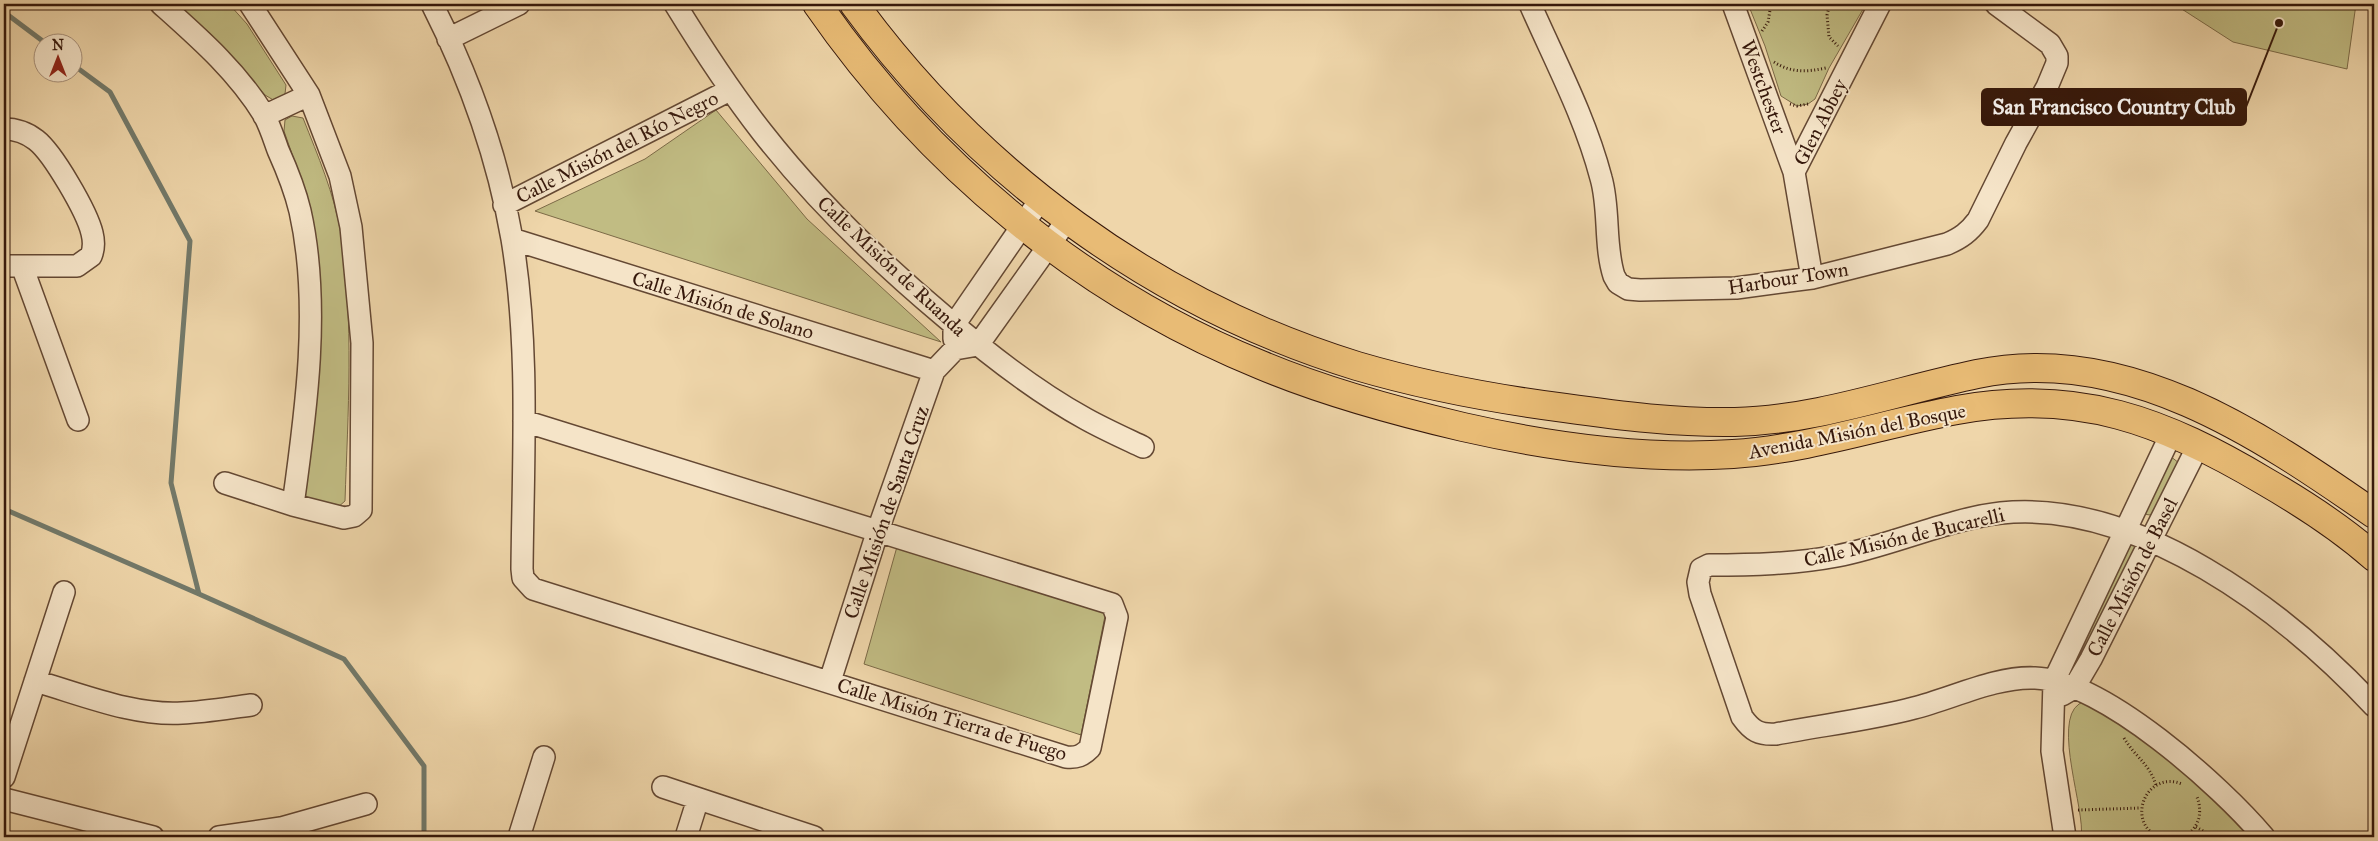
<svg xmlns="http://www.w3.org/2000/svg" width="2378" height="841" font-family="'IM FELL Great Primer',serif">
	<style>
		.green { fill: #c1bc83; stroke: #7c6a47 }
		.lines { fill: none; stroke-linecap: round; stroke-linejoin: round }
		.stream { stroke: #72796a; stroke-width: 5 }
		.minor-casing { stroke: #644833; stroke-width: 24 }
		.major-casing { stroke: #36180b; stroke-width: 30 }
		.path { stroke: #36180b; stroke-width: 3; stroke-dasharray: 1 2.5; stroke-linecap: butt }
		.minor { stroke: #f5e4c8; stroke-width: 21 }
		.major { stroke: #e8bb75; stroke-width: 28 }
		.labels { text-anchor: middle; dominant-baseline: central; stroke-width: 4; stroke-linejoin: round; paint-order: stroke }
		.street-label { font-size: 20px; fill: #36180b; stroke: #f5e4c8 }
		.leader { fill: none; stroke: #36180b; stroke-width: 2 }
		.callout-dot { fill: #36180b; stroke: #f5e4c8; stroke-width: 2 }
		.callout { fill: #36180b; stroke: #36180b; stroke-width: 2 }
		.callout-label { font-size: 21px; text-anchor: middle; font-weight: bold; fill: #fff }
	</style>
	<rect width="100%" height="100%" fill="#efd6aa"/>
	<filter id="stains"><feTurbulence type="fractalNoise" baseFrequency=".004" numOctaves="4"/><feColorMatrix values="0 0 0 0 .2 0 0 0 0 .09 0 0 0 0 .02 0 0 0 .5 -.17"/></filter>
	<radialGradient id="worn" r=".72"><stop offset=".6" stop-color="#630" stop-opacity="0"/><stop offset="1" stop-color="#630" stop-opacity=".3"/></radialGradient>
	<path class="green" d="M174,4h55l18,20 39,61 -1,9 -10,7 -10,-6 -54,-61z
		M1748,4h118l-37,64 -14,31 -7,5 -11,2 -16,-10 -16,-50z
		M2174,4h182l-9,65 -114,-27z
		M716,110l91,109 134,123 -406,-131 110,-52z
		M292,116l11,2c15,38 31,75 38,116 13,88 7,178 4,267l-8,7 -30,-10 -4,-6 16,-202 -11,-90 -24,-69 1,-11z
		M2170,456l9,7 -23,49 -6,3 -6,-1z
		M900,536l208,65 -27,134 -217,-71z
		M2130,544h8l-60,121 -4,-6z
		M2090,702l49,28 115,107h-173c5,-25 -29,-115 -2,-133 3,-2 7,-2 11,-2z"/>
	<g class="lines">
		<path class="stream" d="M4,12l40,30
			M72,64l38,28 80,149 -19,242 28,111 145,65 80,107v71
			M4,509l195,85"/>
		<g class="minor-casing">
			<path id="minor" d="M161,4c38,34 76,67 103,111 6,11 10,24 14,35 9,20 17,40 22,61 21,93 6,201 -7,294
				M432,4c37,73 66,154 80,235 18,108 11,221 10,330l1,9 10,11 533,168c11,1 16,-1 24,-9l27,-131 -5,-13 -588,-183
				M675,4c27,44 55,87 87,128 54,69 116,129 183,185 44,38 90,74 141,102 18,10 38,19 57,28
				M1530,4c25,57 55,113 71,174 9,31 3,67 13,98l4,7 10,6 12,1 96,-2 76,-10 135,-34c14,-6 22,-12 31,-24l38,-77 31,-56 10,-24v-7l-7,-12 -54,-40
				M1733,4l61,168 18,106
				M448,39l71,-35
				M264,116l45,-21
				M4,129c11,0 23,4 32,11 17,13 51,72 56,93 2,8 2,16 -1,23l-14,10h-73
				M1794,172l86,-168
				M504,205l226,-115
				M512,239l422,132
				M22,266l56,154
				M954,339v-14l86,-125
				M225,483l68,22 51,13 10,-2 7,-6 1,-167 -11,-116 -11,-51 -31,-81 -59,-91
				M35,681c46,13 98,35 147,32 23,-1 46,-5 69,-8
				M830,681l48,-151 56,-159 21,-22 23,-4 89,-125
				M2062,695l12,-7 17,-29 108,-215
				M4,777l60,-185
				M663,787l151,50
				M4,799l149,38
				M219,837l62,-9 85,-24
				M519,837l25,-80
				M686,837l12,-38
				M2065,837l-13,-86 2,-70 118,-249
				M2264,837c-43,-51 -161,-157 -229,-159 -39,-2 -84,21 -121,30 -45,12 -92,17 -138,26 -17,1 -24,-3 -34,-17l-42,-123 -2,-12 3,-13 8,-4c43,0 86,-1 128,-9 53,-10 111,-37 164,-43 137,-14 285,99 373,193"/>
		</g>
		<g class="major-casing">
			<path id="major" d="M817,4c110,159 264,288 444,361 64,27 134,46 202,62 88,20 179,33 270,27 77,-5 149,-30 224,-44 121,-22 207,11 309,72 38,22 75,46 108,75
				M854,4c124,170 301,300 503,362 68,20 138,33 208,42 56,8 113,15 170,14 83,-2 161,-31 242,-48 148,-31 282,60 397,140"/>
		</g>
		<path class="path" d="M1830,4l-3,11 2,22 9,9
			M1762,31l6,-9 3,-18
			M1774,62c17,11 33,10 52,6
			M1790,104l7,2 11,-2
			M2124,738c11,19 25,25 32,47
			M2078,810l63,-2
			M2196,827l18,10
			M2158,837c-33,-17 -11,-67 24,-53
			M2183,837c16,-8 20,-24 14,-40"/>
		<use href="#minor" class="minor"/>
		<use href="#major" class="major"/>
	</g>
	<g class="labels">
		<g class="street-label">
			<text transform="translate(1764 87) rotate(70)">Westchester</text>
			<text transform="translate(1820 122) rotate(-63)">Glen Abbey</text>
			<text transform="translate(617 147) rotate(-27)">Calle Misión del Río Negro</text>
			<text transform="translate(892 266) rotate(43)">Calle Misión de Ruanda</text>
			<text transform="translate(1788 278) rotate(-9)">Harbour Town</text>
			<text transform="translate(723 305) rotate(17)">Calle Misión de Solano</text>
			<text transform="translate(1857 431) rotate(-11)">Avenida Misión del Bosque</text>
			<text transform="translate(886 512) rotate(-71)">Calle Misión de Santa Cruz</text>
			<text transform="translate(1904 537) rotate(-13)">Calle Misión de Bucarelli</text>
			<text transform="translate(2132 577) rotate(-63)">Calle Misión de Basel</text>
			<text transform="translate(952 719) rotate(17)">Calle Misión Tierra de Fuego</text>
		</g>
	</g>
	<path class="leader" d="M2279 23L2246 107"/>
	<circle class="callout-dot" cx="2279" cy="23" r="5"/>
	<rect class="callout" x="1982" y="89" width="264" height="36" rx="5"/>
	<g class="callout-label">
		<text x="2114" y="114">San Francisco Country Club</text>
	</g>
	<rect width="2378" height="841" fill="none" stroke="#efd6aa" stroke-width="20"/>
	<rect x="5" y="5" width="2368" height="831" fill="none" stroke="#36180b" stroke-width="2.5"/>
	<rect x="10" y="10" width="2358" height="821" fill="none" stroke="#36180b"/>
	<g transform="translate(58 58)"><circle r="24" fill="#f5e4c8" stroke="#a9927c"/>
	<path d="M0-4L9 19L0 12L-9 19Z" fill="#8f2418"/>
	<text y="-8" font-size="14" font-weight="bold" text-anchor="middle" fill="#36180b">N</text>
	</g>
	<rect width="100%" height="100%" filter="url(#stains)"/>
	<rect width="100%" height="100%" fill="url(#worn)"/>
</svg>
